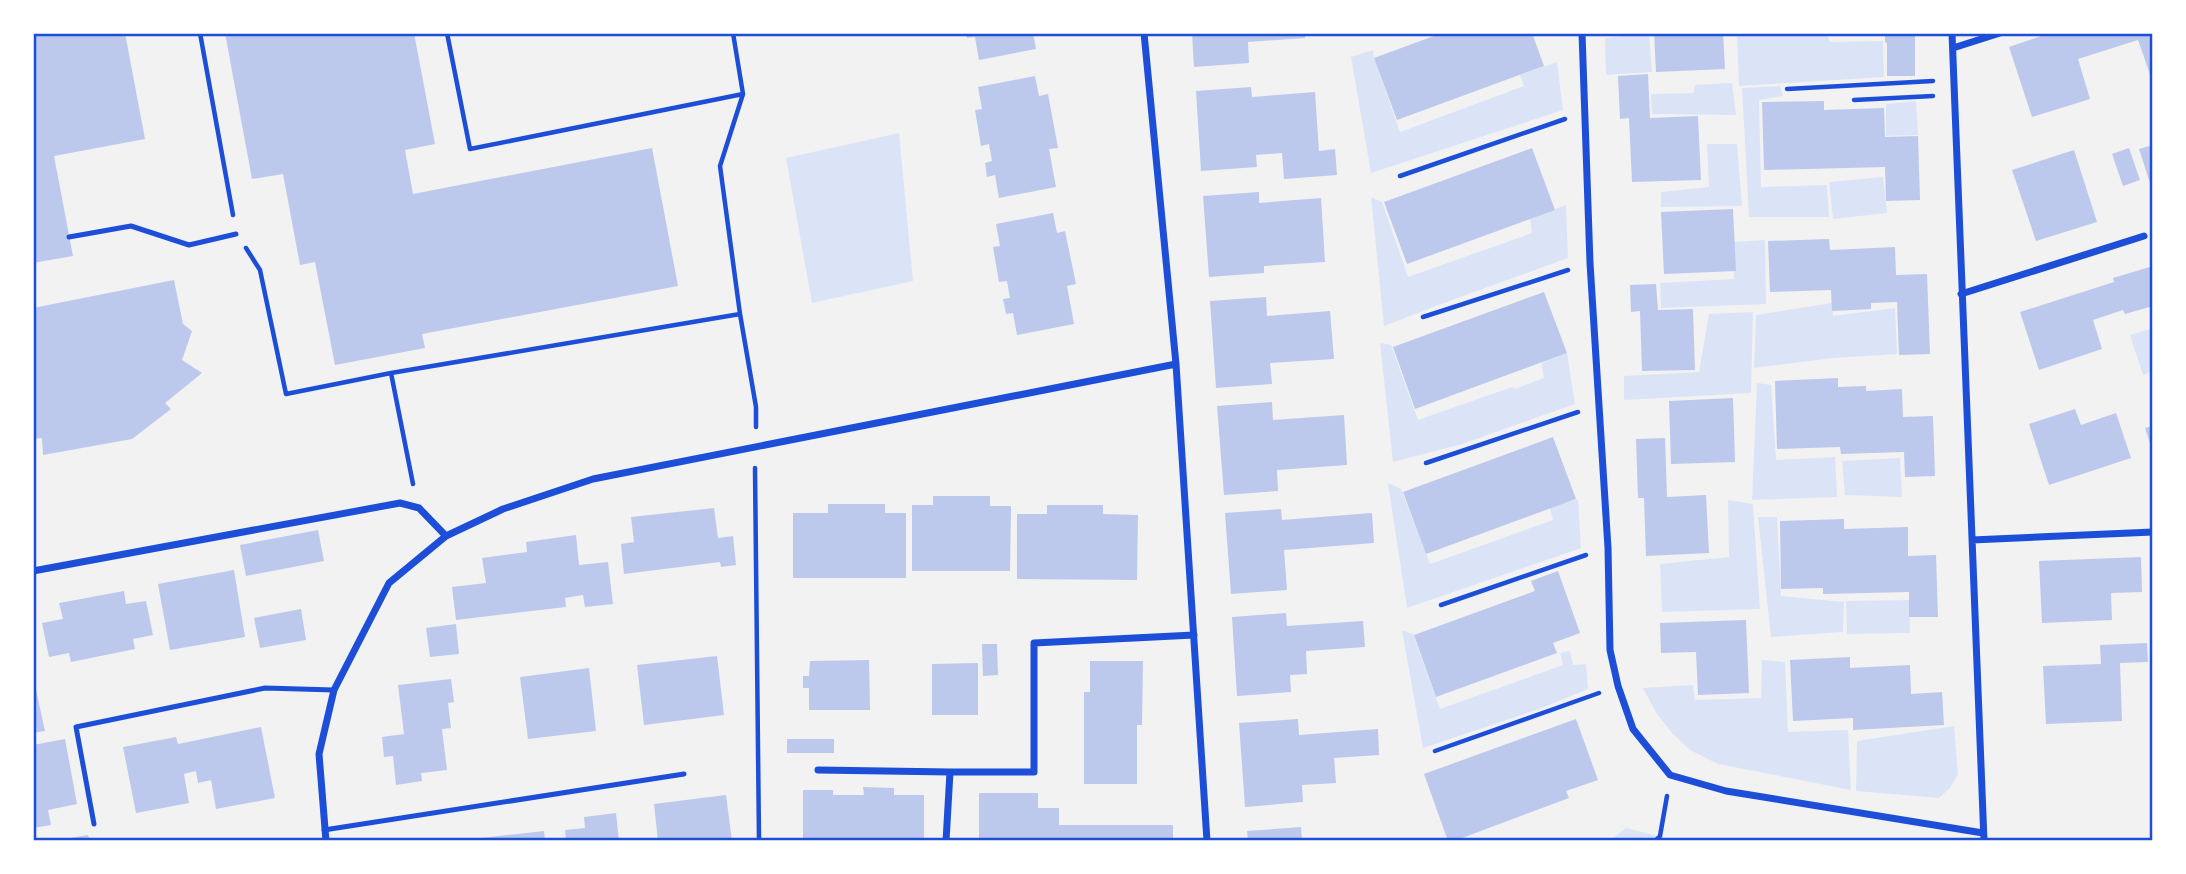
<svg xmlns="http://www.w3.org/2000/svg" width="2186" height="874" font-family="Helvetica,sans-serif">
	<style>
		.green { fill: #dbe4f7 }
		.building { fill: #bdc9ec }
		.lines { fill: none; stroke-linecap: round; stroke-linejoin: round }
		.path { stroke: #1d4ed8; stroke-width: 4.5 }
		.service { stroke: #1d4ed8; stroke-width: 5 }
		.minor { stroke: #1d4ed8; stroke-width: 7 }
		.neatline { fill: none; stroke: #1d4ed8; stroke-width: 2.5 }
	</style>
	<rect width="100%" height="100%" fill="#f2f2f2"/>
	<path class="green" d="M1649,33l3,39 -46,3 -1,-37z
		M1737,33h89l4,9 53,-1 1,36 -145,9z
		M1373,50l1,8 26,74 124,-46 -4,-11 37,-13 6,48 -192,63 -20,-116z
		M1732,83l4,32 -84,-1 -1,-20 42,-1 2,-8z
		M1780,86l3,10 -24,4 2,87 66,-2 2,32h-80l-7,-129z
		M1916,101l2,34 -32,1v-32z
		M899,133l14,148 -101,22 -26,-145z
		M1707,144h30l5,62 -81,1v-15l48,-5z
		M1883,177l4,36 -54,6 -4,-37z
		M1371,197l11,5 26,75 124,-44 -2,-15 36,-13 2,53 -116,42 -68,26z
		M1765,240l1,64 -105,4 -1,-25 74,-4v-37z
		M1832,303l1,13 62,-8 2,46 -63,4 -80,10 2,-53z
		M1753,312l-2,81 -127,7v-24l75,-4 10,-58z
		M2153,328v43l-10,4 -13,-40z
		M1380,343l11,2 27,75 94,-33 3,2 29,-11 -3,-15 26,-10 8,51 -113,40 -69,18z
		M1757,383l14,2 5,75 59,-3 2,40 -85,3z
		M1900,458l2,39 -57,-2 -3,-34z
		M1388,483l13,6 29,75 123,-44 -3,-12 28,-9 3,49 -174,60z
		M1728,500l25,4 7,105 -98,3 -2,-48 69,-7z
		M1758,517h19l4,79 63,6 -1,30 -72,5z
		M1909,600l1,33 -63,1 -1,-33z
		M1402,630l11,4 27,75 123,-44 -3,-12 10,-2 3,14 13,-1 2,25 -46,19 -119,40z
		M1762,660l23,2 3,70 60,-2 3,60 -133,-26 -28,-14 -18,-17 -15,-19 -14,-26 50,-3 2,15 66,-2z
		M1954,726l4,48 -8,14 -11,10 -83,-7 1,-50z
		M1626,828l51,13h-68z"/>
	<path class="building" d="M33,33h92l20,106 -91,17 19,100 -40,7z
		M225,33h189l21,111 -30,6 8,44 239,-46 26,138 -256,48 3,14 -90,17 -20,-103 -15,3 -17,-91 -31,5z
		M966,33h67l3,16 -57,11 -4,-23 -8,1z
		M1192,33h113v5l-57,4 1,21 -55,4z
		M1442,33h90l12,33 -147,54 -23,-62z
		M1654,33h69l2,36 -69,3z
		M1885,33h30v43h-28v-33l-2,-1z
		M2050,33h103v50l-15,-43 -60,19 12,40 -58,18 -23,-70z
		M1648,74l2,44 48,-2 3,64 -69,2 -3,-64 -9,1 -2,-43z
		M1035,76l4,20 9,-2 10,54 -9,1 7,38 -57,11 -4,-23 -8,2 -2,-14 7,-2 -3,-17 -8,2 -6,-36 7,-1 -4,-22z
		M1251,87l1,10 63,-5 4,59 16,-2 2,26 -53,4 -2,-26 -26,2 1,12 -56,4 -5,-80z
		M1824,101v9l60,-2 1,29 33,-1 2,64 -34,1 -1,-34 -121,3 -2,-68z
		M2153,145v44h-1l-13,-40z
		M1532,148l23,62 -148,54 -23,-62z
		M2129,148l11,32 -17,6 -11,-32z
		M2074,150l23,72 -61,19 -24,-71z
		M1259,192v11l62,-5 4,64 -61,4v7l-55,4 -6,-81z
		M1733,209l3,62 -72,3 -3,-62z
		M1053,213l4,20 8,-2 11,53 -9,2 7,38 -57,11 -4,-22 -7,1 -3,-15 7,-1 -3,-17 -8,1 -6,-35 7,-1 -4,-22z
		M1829,239l1,11 65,-3 1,28 31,-1 3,80 -31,1 -2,-53 -26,1v6l-39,2 -1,-21 -61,2 -2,-51z
		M2153,266v40l-28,8 -2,-4 -30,10 9,29 -63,21 -19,-58 94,-30 -1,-4z
		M174,280l9,44 9,7 -10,29 20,13 -37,30 6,6 -39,30 -89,16 -1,-17 -9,1v-131z
		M1656,284l2,26 35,-1 2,61 -53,1 -2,-60 -9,1 -1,-27z
		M1544,292l23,61 -152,56 -22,-62z
		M1266,297l1,19 63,-5 4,48 -64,4 2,21 -56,4 -6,-87z
		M1838,378v9l28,-1v5l36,-2 1,28 30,-1 2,60 -30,1 -1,-25 -63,2 -1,-7 -63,2 -2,-68z
		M1733,398l2,64 -64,2 -2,-63z
		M1272,402l1,18 71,-5 3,50 -70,5 1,21 -54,4 -7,-89z
		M2075,409l6,16 35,-12 15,45 -82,27 -20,-61z
		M2153,426v23h-1l-7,-21z
		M1553,437l23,62 -150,55 -23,-62z
		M1665,438l2,59 39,-2 3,58 -63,3 -2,-58h-6l-2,-59z
		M933,496h57v10h21l-1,65h-98v-66h21z
		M828,504h57v9h21v65h-113v-65h35z
		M1047,505h56v9l35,1 -1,65 -120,-1v-65h30z
		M714,508l4,30 15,-2 3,29 -15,2 -1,-5 -96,12 -3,-30 13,-2 -3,-25z
		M1281,509l1,11 90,-7 2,30 -90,7 3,40 -56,4 -6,-81z
		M1844,519v10l64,-2v29l28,-1 2,62h-29v-25l-86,2v-6l-42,1 -1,-68z
		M318,530l6,31 -78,15 -6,-31z
		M576,535l3,30 29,-3 5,42 -28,3 -2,-12 -18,3 1,9 -110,13 -4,-33 34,-4 -4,-25 45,-6 -1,-10z
		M2141,557l1,35 -31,1 1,27 -70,3 -3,-62z
		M234,570l11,67 -75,13 -12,-66z
		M1558,571l22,62 -27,10 4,10 -121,44 -22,-62 121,-44 -4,-10z
		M124,591l2,13 20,-3 7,34 -20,4 2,10 -64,13 -2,-9 -20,4 -7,-34 21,-4 -4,-16z
		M301,609l5,31 -46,8 -6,-30z
		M1286,613l1,13 76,-5 2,26 -59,4 1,23 -17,1 1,17 -54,4 -5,-79z
		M1746,620l3,73 -51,2 -2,-43 -35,1 -1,-30z
		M456,624l3,30 -29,3 -4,-29z
		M2147,643l1,19 -28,1 2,58 -76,3 -3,-58 58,-2 -1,-19z
		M982,644h15l1,31 -15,1z
		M717,656l7,59 -80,10 -7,-60z
		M1850,657v11l60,-3 1,29 31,-2 2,33 -91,5v-12l-60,3 -3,-61z
		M869,660l1,50h-61v-22h-6v-12h6l1,-15z
		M1090,661h53l-1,64h-5v59h-53v-92h6z
		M978,663v52h-46v-51z
		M589,668l7,63 -68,8 -8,-62z
		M33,676l12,55 -12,2z
		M451,679l3,23 -6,1 3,25 -9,1 5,41 -26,3 1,8 -26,4 -3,-29 -9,1 -2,-20 22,-3 -6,-49z
		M1298,719l1,16 79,-6 1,26 -45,3 2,25 -34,2 1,17 -58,5 -6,-84z
		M1576,719l22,61 -32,11 3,7 -115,43h-6l-24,-67z
		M261,727l14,71 -59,11 -5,-29 -13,3 -2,-12 -12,3 5,29 -53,10 -13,-66 53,-10 2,7z
		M65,739l12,65 -29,6 3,15 -18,3v-83z
		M787,739h47v14h-47z
		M863,787l31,1v7h30v46h-121v-51h30v5h31z
		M979,793h59v15h21v17h114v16l-194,-1z
		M726,795l6,46h-74l-4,-37z
		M616,813l3,28h-53l-1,-11 20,-2 -1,-11z
		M1301,827l1,14h-54l-1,-10z
		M544,831l1,10h-73v-2z
		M88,835l2,6h-26v-2z"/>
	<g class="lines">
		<path class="path" d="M200,33l33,182
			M447,33l23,116 273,-55
			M733,33l10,61 -23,72 20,148 16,93v20
			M1787,89l146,-8
			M1854,100l79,-4
			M1400,176l165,-57
			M246,248l14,22 26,124 105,-21 22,111
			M1423,317l145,-47
			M391,373l349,-59
			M1426,463l152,-51
			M755,468l4,373
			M1441,605l145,-50
			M1435,751l164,-58
			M1655,841l5,-5 7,-40"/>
		<path class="service" d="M69,237l62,-11 58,19 47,-11
			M94,824l-18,-97 189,-39 69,2
			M324,830l360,-56"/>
		<path class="minor" d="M1144,33l32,331 31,477
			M1582,33l8,230 18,285 2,102 8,36 15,43 37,46 56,16 257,42
			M1952,33l32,808
			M1953,48l47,-15
			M1961,294l183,-58
			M1972,540l181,-8
			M33,571l367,-68 19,5 27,28
			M818,770l132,2
			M326,841l-7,-87 15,-64 55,-107 57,-47 57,-27 90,-30 583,-115
			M946,841l4,-69h84v-129l160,-8"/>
	</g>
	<rect width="2186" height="874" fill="none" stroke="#ffffff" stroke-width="70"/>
	<rect x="35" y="35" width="2116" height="804" class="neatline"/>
</svg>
